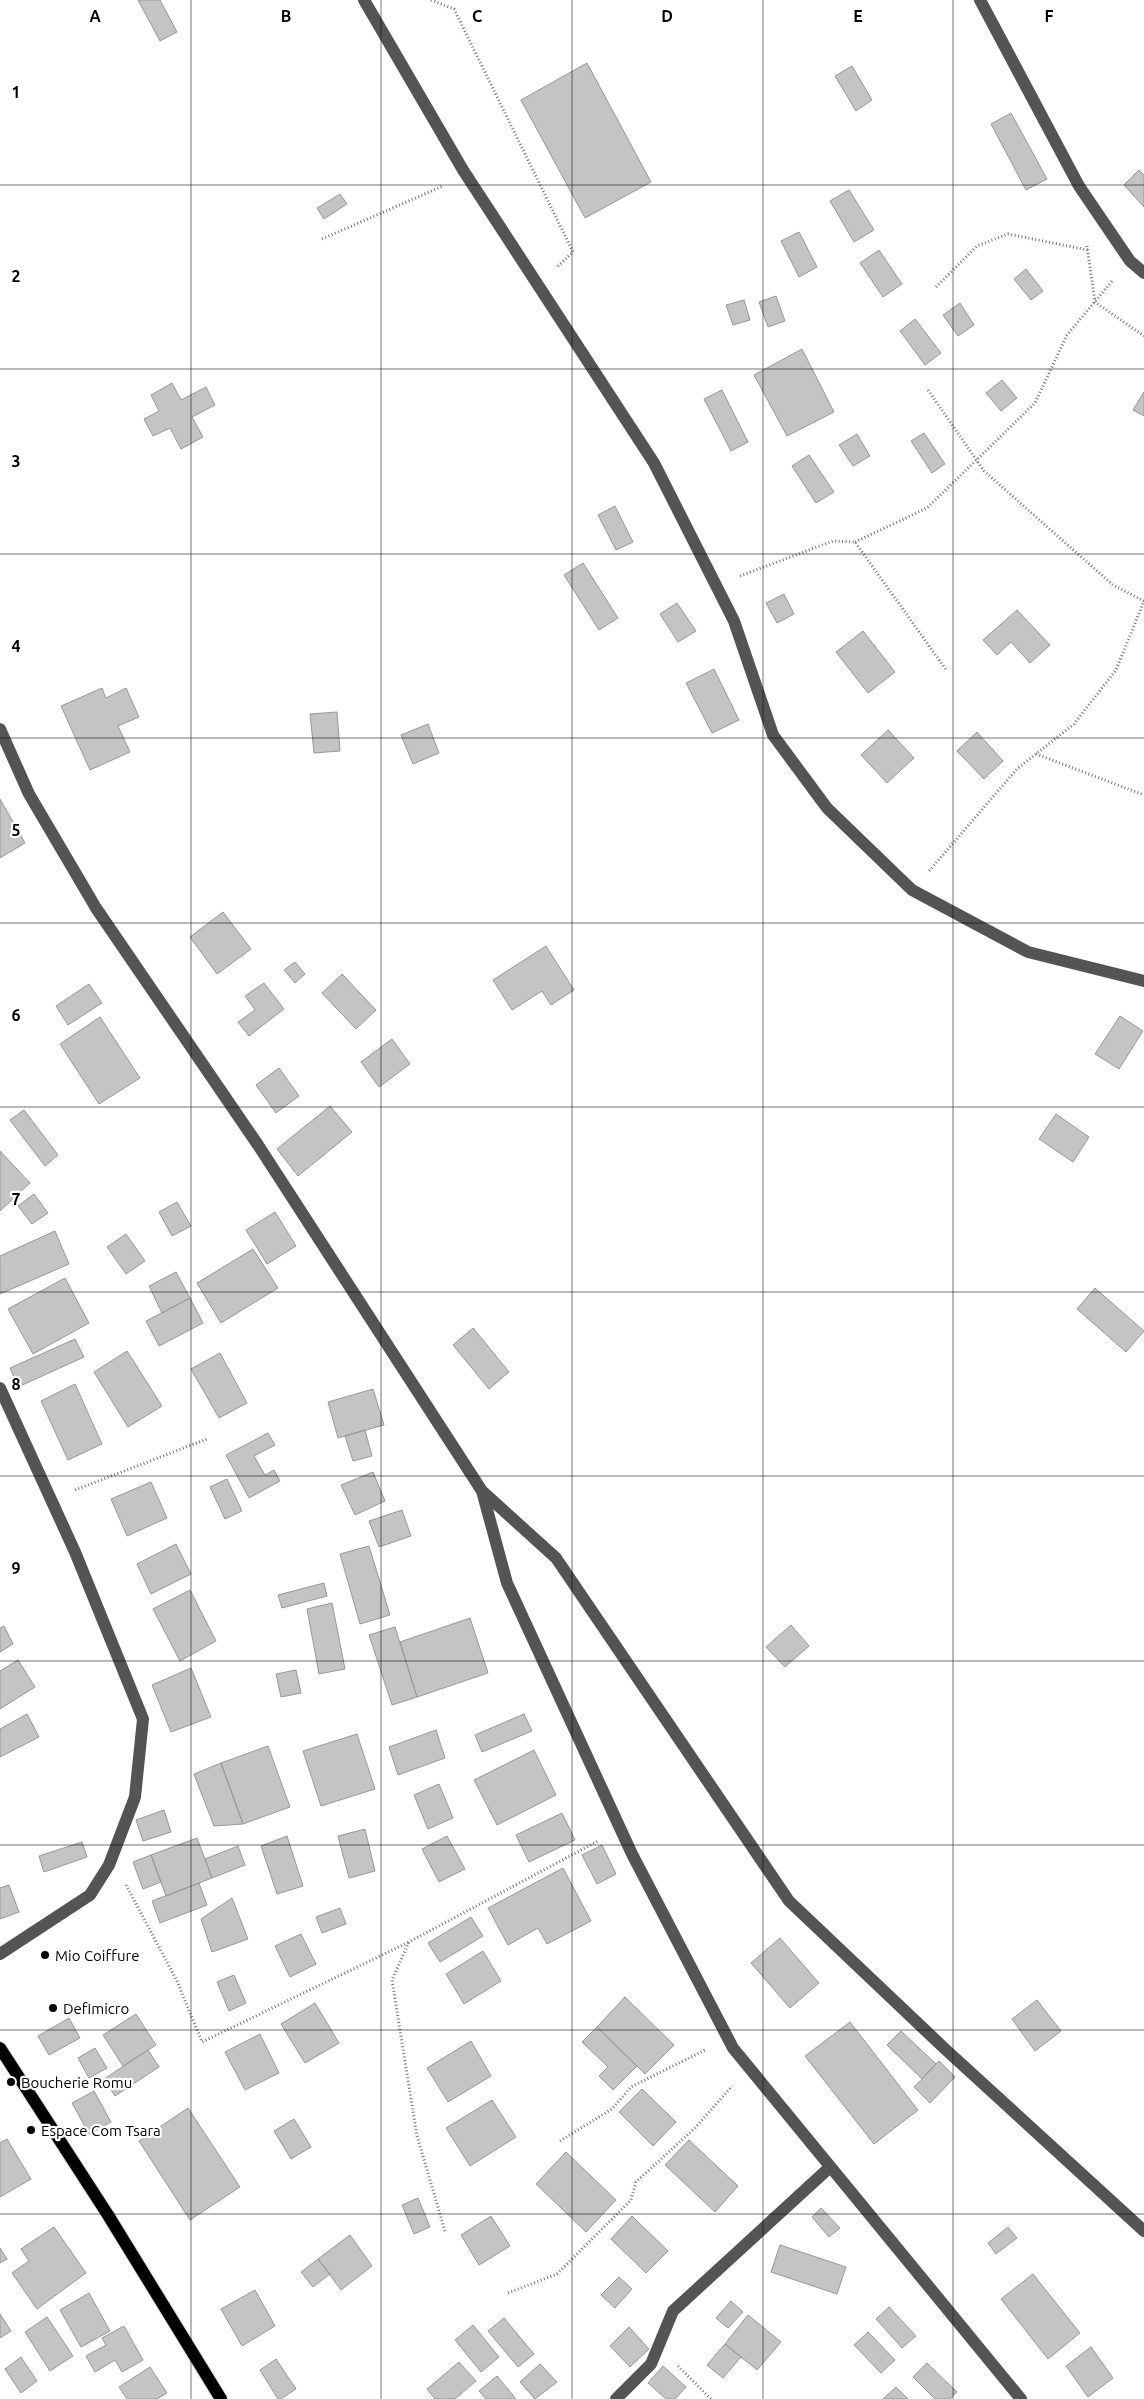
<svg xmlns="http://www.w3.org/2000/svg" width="1144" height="2399" font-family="Ubuntu,sans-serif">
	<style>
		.building { fill: #c4c4c4; stroke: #989898 }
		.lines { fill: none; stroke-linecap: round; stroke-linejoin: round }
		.major-casing { stroke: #dbdbdb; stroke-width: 14 }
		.path { stroke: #767676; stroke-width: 3; stroke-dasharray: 1 2.5; stroke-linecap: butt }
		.minor { stroke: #545454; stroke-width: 12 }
		.major { stroke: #000; stroke-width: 12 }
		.grid { fill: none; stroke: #000; stroke-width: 1; stroke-opacity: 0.55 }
		.poi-dot { fill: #000; stroke: #fff; stroke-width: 2 }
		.labels { text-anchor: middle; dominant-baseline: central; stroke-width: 4.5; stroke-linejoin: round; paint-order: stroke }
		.poi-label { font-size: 15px; fill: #000; stroke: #fff; text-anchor: start }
		.grid-label { font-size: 16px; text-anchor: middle; font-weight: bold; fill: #000; stroke: #fff; stroke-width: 4.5; stroke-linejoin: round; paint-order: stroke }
	</style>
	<rect width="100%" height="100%" fill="#fff"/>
	<path class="building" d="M138,0h22l17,32 -17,9z
		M587,63l64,119 -66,36 -64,-118z
		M852,66l20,34 -16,11 -21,-35z
		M1011,113l36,66 -21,11 -35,-66z
		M1139,170l5,5v32l-20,-22z
		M849,190l25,40 -20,12 -24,-41z
		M340,194l7,10 -23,15 -7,-11z
		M799,232l18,35 -18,10 -18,-36z
		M879,250l23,34 -19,13 -23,-34z
		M1026,269l17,22 -12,9 -17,-21z
		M776,296l9,25 -17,6 -9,-25z
		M744,300l6,20 -17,5 -7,-20z
		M960,303l14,22 -16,11 -15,-21z
		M915,319l26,34 -16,12 -25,-34z
		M802,349l32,63 -47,24 -33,-61z
		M1002,380l15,18 -16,13 -15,-18z
		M172,383l9,17 25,-13 9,18 -23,12 11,20 -22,12 -11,-21 -17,8 -9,-17 15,-8 -8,-16z
		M722,390l26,52 -17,9 -27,-52z
		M1144,392v24l-11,-6z
		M924,433l21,31 -13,9 -21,-32z
		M857,434l13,22 -17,10 -14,-21z
		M809,455l25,37 -18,11 -24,-37z
		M615,506l18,36 -17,8 -18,-35z
		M583,563l35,55 -19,12 -35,-55z
		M784,594l10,20 -17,9 -11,-20z
		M677,603l19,28 -18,11 -18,-28z
		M1017,610l33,35 -20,18 -19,-21 -14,13 -14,-15z
		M863,631l32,41 -27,21 -32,-41z
		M714,669l25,51 -27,13 -26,-50z
		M102,688l4,10 20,-10 13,29 -21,9 12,26 -40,18 -29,-64z
		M337,712l3,39 -26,2 -4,-39z
		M428,724l11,29 -26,11 -12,-29z
		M888,730l26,28 -27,25 -26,-28z
		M977,732l26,29 -19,18 -27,-28z
		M0,799l25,44 -25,15z
		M223,912l28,37 -34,25 -27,-37z
		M546,946l28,44 -23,15 -9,-14 -30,19 -19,-30z
		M295,962l10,12 -10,9 -11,-13z
		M342,974l34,36 -20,19 -34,-36z
		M264,983l20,26 -35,27 -11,-14 17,-12 -10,-14z
		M89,984l13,19 -34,22 -12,-19z
		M1120,1016l23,15 -24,38 -24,-15z
		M100,1017l40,61 -41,26 -39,-60z
		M392,1039l18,25 -31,23 -18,-25z
		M279,1068l20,28 -23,17 -20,-28z
		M330,1106l22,26 -54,44 -21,-27z
		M24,1110l34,45 -13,11 -35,-46z
		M1056,1114l33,23 -16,25 -34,-23z
		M0,1151l30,32 -30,28z
		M34,1194l14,19 -16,11 -14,-18z
		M177,1202l14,24 -19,10 -13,-24z
		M275,1212l21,34 -29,18 -21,-34z
		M55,1231l14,33 -69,30v-38z
		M126,1234l19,27 -19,13 -19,-27z
		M253,1249l25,39 -57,35 -24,-40z
		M176,1272l14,26 -28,15 -13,-27z
		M65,1278l24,45 -56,31 -25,-45z
		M1095,1288l49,43 -18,21 -49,-43z
		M190,1298l13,25 -44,23 -13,-25z
		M473,1328l36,44 -20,17 -36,-44z
		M75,1339l9,18 -66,30 -8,-19z
		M127,1351l35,55 -34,21 -34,-55z
		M220,1353l27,50 -28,15 -28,-49z
		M75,1384l27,60 -34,16 -27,-59z
		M373,1389l11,36 -46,13 -10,-36z
		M365,1430l7,26 -19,5 -8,-25z
		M268,1433l7,12 -21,11 11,19 9,-5 6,11 -31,17 -23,-43z
		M373,1472l12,29 -30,14 -14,-30z
		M227,1479l15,32 -17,8 -15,-32z
		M151,1482l16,36 -40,18 -16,-37z
		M402,1510l9,26 -32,11 -10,-26z
		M176,1544l15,30 -40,20 -14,-30z
		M369,1546l21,69 -30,9 -20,-70z
		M324,1583l3,13 -45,12 -4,-13z
		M190,1590l26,51 -36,20 -27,-52z
		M332,1603l13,66 -26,5 -12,-65z
		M470,1618l18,55 -71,24 -17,-55z
		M791,1625l18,21 -24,21 -19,-20z
		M4,1626l9,18 -13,8v-24z
		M395,1627l22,70 -25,8 -23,-70z
		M18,1660l17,27 -35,22v-38z
		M191,1668l20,49 -40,15 -19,-47z
		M296,1670l5,23 -20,4 -5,-23z
		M27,1714l12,23 -39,20v-28z
		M524,1714l8,17 -50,21 -7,-17z
		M436,1730l9,28 -47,17 -9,-28z
		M357,1734l18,55 -54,17 -18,-55z
		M268,1746l22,61 -47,17 -22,-61z
		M534,1750l22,45 -59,30 -23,-45z
		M221,1763l22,61 -29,2 -20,-52z
		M439,1784l14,34 -25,11 -14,-34z
		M164,1810l7,22 -28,9 -7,-21z
		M562,1813l13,27 -46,22 -13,-27z
		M365,1829l10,42 -26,7 -11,-42z
		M287,1836l16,50 -26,8 -16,-48z
		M447,1836l18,33 -26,13 -17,-33z
		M197,1838l15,40 -46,18 -15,-41z
		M82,1842l5,15 -43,15 -5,-16z
		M602,1845l14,29 -19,10 -15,-29z
		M238,1846l7,19 -33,13 -7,-19z
		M151,1855l10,27 -18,7 -10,-27z
		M563,1868l28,53 -44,23 -9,-16 -30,17 -20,-37z
		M199,1883l8,22 -47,18 -8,-22z
		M9,1885l10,27 -19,7v-31z
		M232,1898l16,41 -36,13 -11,-33z
		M340,1908l6,16 -24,9 -6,-16z
		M471,1917l12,19 -43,26 -12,-19z
		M301,1934l15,30 -26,13 -15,-31z
		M780,1938l39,45 -29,25 -39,-45z
		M483,1951l18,30 -37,23 -18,-30z
		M234,1975l12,28 -17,8 -12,-29z
		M625,1997l49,48 -29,29 -48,-47z
		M1037,2000l24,31 -26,20 -23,-32z
		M315,2003l24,40 -34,20 -24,-39z
		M136,2014l20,31 -33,21 -20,-31z
		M69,2018l11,20 -31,17 -11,-19z
		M850,2022l68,88 -44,34 -69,-88z
		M597,2027l40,39 -24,24 -14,-14 9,-9 -26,-25z
		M901,2031l35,33 -14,15 -35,-34z
		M260,2034l19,39 -34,17 -20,-38z
		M471,2041l20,35 -43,26 -21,-34z
		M95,2048l12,20 -18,10 -11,-20z
		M148,2050l11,17 -44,29 -11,-17z
		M939,2061l16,16 -25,26 -16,-16z
		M642,2089l34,33 -23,24 -34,-34z
		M94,2091l17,31 -22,12 -17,-31z
		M492,2100l24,37 -46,29 -24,-38z
		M188,2108l52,79 -50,33 -51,-79z
		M294,2119l17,28 -20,12 -17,-28z
		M7,2139l24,40 -31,18v-54z
		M689,2140l49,46 -23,26 -50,-47z
		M566,2152l50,48 -30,32 -50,-48z
		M418,2198l12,29 -16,7 -12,-29z
		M821,2208l19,20 -11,9 -17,-20z
		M491,2216l19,30 -31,19 -18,-30z
		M632,2216l36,35 -22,22 -35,-34z
		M54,2227l32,46 -49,36 -25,-36 17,-12 -8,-12z
		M1008,2227l9,11 -21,16 -8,-11z
		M350,2235l22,31 -31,24 -23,-31z
		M780,2245l66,22 -9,27 -66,-22z
		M0,2248l7,11 -7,4z
		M318,2259l12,15 -17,13 -12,-15z
		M1033,2274l47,59 -32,26 -47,-60z
		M619,2277l13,12 -17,19 -14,-13z
		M255,2290l20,36 -33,20 -21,-37z
		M89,2293l21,38 -29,16 -21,-37z
		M731,2301l12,11 -15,16 -12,-10z
		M889,2307l27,29 -14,12 -26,-29z
		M0,2314l11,17 -11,7z
		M748,2315l33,27 -24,28 -32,-26z
		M47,2317l26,39 -23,15 -25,-39z
		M504,2318l30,36 -16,13 -30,-36z
		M473,2325l26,32 -18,15 -26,-32z
		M124,2326l19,34 -21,12 -7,-12 -20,12 -9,-16 20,-11 -4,-7z
		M629,2327l20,22 -19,18 -20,-21z
		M868,2332l27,28 -14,13 -27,-28z
		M725,2344l16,13 -18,21 -16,-13z
		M1091,2347l22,31 -25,19 -22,-31z
		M21,2357l16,24 -16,12 -16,-24z
		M276,2359l20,30 -15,10h-3l-18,-29z
		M459,2362l17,19 -21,18h-20l-8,-10z
		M927,2363l30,29 -7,7h-15l-22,-22z
		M540,2364l17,18 -22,17 -15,-17z
		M663,2366l23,21 -11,12h-9l-18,-16z
		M150,2367l17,26 -10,6h-30l-8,-12z
		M497,2376l19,23h-30l-7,-8z
		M896,2387l12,12h-25z"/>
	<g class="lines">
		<g class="major-casing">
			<path id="major" d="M0,2048l108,167 113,184"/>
		</g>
		<path class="path" d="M431,0l23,9 119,243 -16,15
			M322,239l121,-53
			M1087,246l8,56 49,34
			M936,287l41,-41 31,-12 80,16
			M928,390l56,81 129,114 31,16 -28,69 -42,54 -57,45 -88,102
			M855,542l72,-34 108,-105 32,-68 46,-55
			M740,576l93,-35 22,1 92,129
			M1036,754l108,41
			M75,1490l132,-51
			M126,1885l51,96 25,61 207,-100
			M560,2141l52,-32 19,-22 74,-37
			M445,2231l-28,-95 -25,-156 17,-38 189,-101
			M508,2293l49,-19 74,-74 5,-18 59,-54 37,-42
			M678,2366l33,33"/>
		<path class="minor" d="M364,0l99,170 191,293 80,158 39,114 54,73 85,82 116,62 116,29
			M980,0l99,186 51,75 14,12
			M0,729l29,65 67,114 162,237 224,346 25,92 125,271 101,194 288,351
			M0,1388l75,164 68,167 -8,78 -26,68 -19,30 -90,59
			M482,1491l74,67 233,343 155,147 200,183
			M616,2399l35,-35 22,-53 156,-143"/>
		<use href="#major" class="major"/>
	</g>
	<path class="grid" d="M191,0v2399M381,0v2399M572,0v2399M763,0v2399M953,0v2399M0,185h1144M0,369h1144M0,554h1144M0,738h1144M0,923h1144M0,1107h1144M0,1292h1144M0,1476h1144M0,1661h1144M0,1845h1144M0,2030h1144M0,2214h1144"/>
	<g class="poi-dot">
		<circle cx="45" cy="1955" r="5"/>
		<circle cx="53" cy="2008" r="5"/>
		<circle cx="11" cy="2082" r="5"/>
		<circle cx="31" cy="2130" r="5"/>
	</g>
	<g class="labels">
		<g class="poi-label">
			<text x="55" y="1955">Mio Coiffure</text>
			<text x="63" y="2008">Defimicro</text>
			<text x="21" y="2082">Boucherie Romu</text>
			<text x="41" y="2130">Espace Com Tsara</text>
		</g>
	</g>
	<g class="grid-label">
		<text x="95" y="22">A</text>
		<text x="286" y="22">B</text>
		<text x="477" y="22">C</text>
		<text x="667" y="22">D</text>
		<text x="858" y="22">E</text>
		<text x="1049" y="22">F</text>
		<text x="16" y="98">1</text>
		<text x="16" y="282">2</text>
		<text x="16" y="467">3</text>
		<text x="16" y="652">4</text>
		<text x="16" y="836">5</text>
		<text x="16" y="1021">6</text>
		<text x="16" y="1205">7</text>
		<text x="16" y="1390">8</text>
		<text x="16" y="1574">9</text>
	</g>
</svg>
